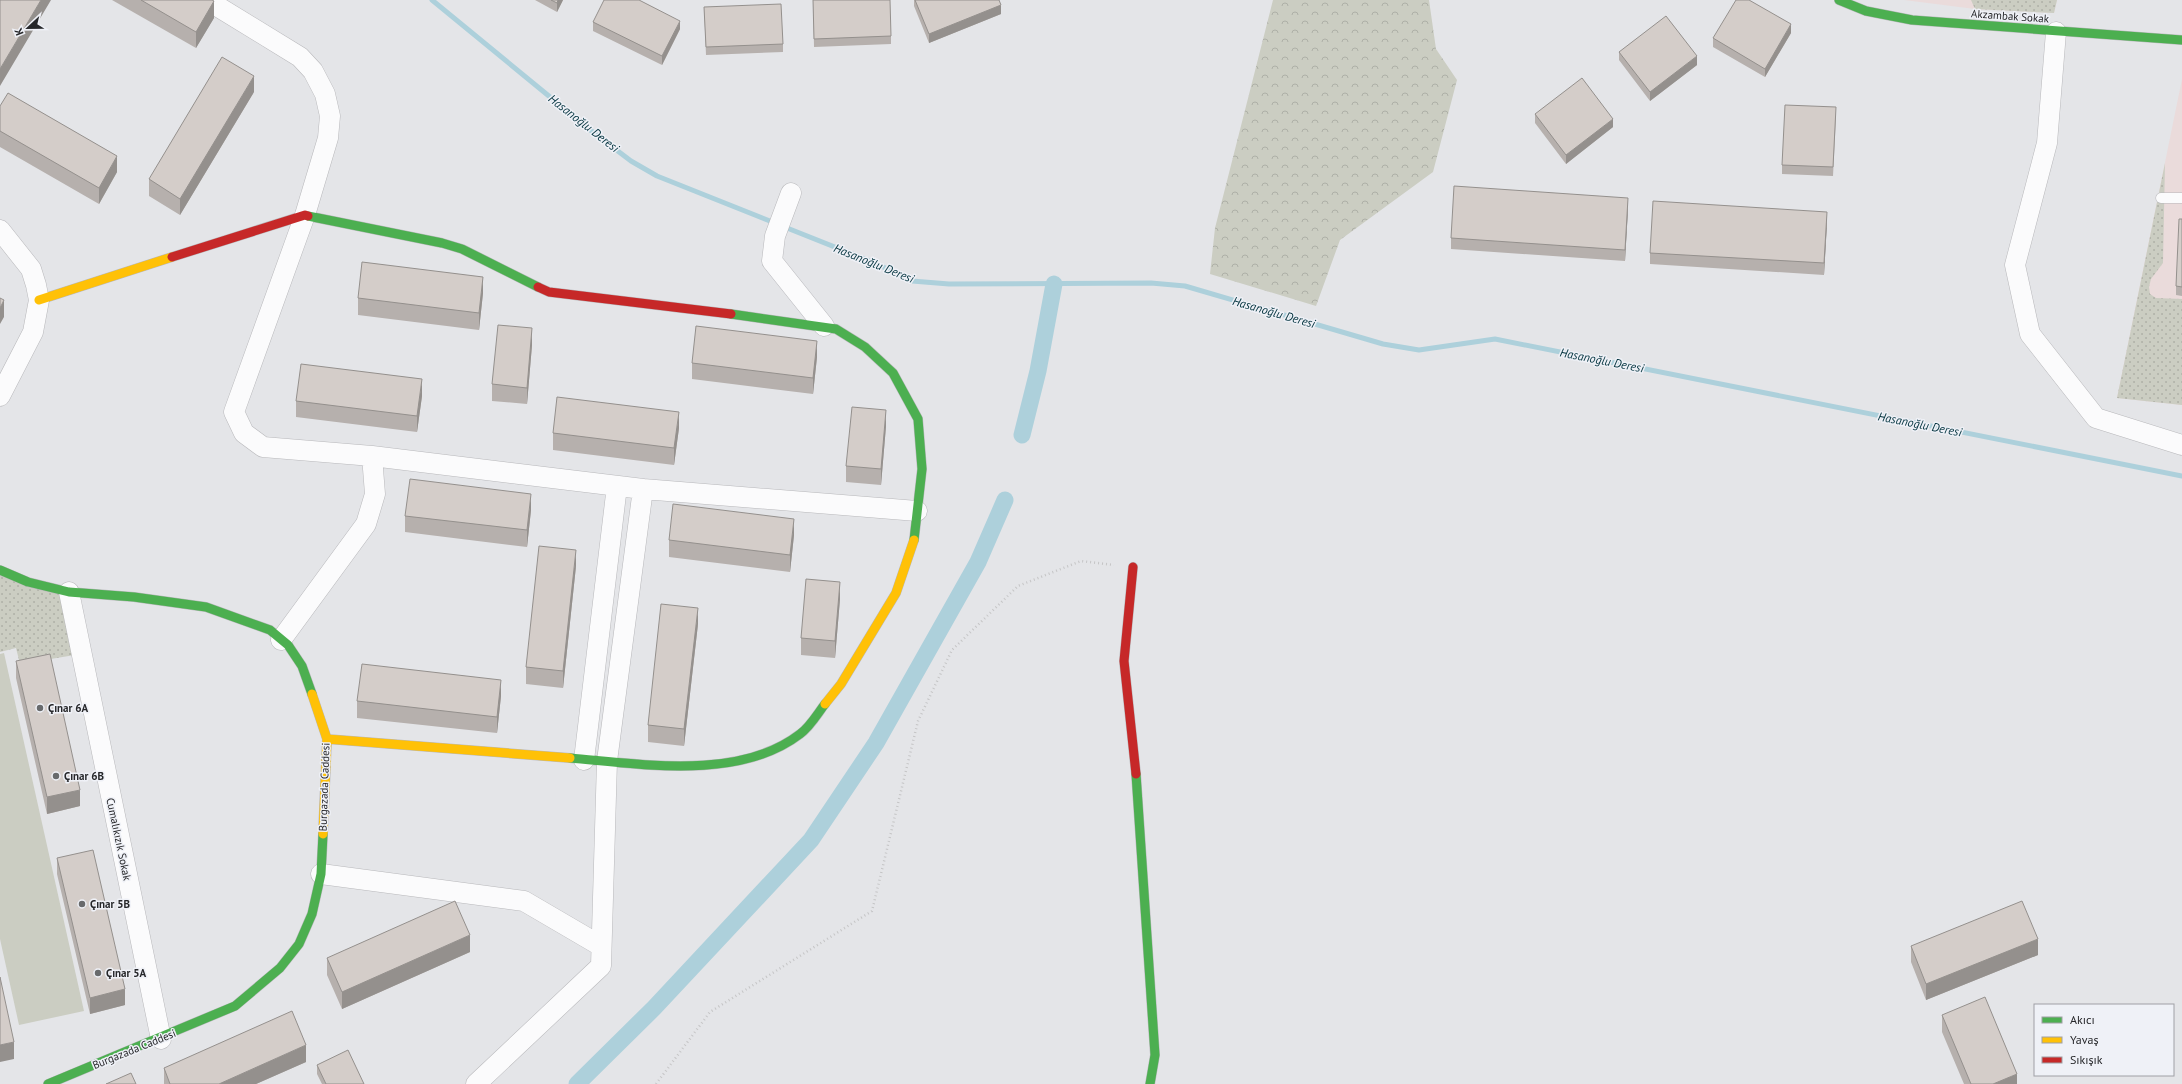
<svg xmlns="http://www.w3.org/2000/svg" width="2182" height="1084" font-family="'PT Sans',sans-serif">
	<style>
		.education { fill: #eadbdb }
		.grass { fill: url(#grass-dots) }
		.forest { fill: url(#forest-crowns) }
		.park { fill: #cbcdc2 }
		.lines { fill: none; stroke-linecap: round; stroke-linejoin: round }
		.stream { stroke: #add0db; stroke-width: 5 }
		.canal { stroke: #add0db; stroke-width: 17 }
		.lane-casing { stroke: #b8b8bb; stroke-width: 11 }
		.street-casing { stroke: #b8b8bb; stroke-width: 21 }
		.fast-casing { stroke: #b8b8bb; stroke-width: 10 }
		.slow-casing { stroke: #b8b8bb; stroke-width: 10 }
		.jam-casing { stroke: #b8b8bb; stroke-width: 10 }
		.path { stroke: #c5c5c6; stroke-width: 2.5; stroke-dasharray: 1 3; stroke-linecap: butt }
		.lane { stroke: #fbfbfc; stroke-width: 10 }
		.street { stroke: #fbfbfc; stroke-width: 20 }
		.fast { stroke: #4caf50; stroke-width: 9 }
		.slow { stroke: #ffc107; stroke-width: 9 }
		.jam { stroke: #c62828; stroke-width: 9 }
		.wall { fill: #b6b0ad }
		.shaded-wall { fill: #94908d }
		.building { fill: #d4cdc9; stroke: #94908d }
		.poi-dot { fill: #686a6c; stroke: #eff1f7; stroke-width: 1.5 }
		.labels { text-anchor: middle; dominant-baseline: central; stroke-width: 3; stroke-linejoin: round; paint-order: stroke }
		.street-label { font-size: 11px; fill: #26272a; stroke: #eff1f7 }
		.poi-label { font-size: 11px; font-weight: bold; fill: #26272a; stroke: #eff1f7; text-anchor: start }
		.water-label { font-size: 12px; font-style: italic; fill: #04343f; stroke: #eff1f7 }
	</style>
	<defs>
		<pattern id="grass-dots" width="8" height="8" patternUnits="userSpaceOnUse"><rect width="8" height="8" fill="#cbcdc2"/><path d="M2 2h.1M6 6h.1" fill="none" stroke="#aeb0a7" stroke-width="1.8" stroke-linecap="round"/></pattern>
		<pattern id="forest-crowns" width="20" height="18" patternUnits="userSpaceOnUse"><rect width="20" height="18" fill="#cbcdc2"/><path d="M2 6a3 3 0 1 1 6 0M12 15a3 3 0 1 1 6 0" fill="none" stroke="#aeb0a7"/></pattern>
	</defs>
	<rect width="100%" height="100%" fill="#e4e5e8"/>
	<path class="education" d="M1904,0h153l-3,13 -79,-4z
		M2182,79v326l-65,-7z"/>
	<path class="grass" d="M1971,0h86l-3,13 -79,-4z
		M2165,163l-2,100 -12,16 -2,8 1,7 6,4 26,1v106l-65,-7z
		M0,570l69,22 12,62 -61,10 -4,-16 -16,4z"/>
	<path class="forest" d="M1273,0h156l7,49 21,31 -24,92 -93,68 -24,66 -106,-32 5,-46z"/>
	<path class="park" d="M4,653l80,358 -65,14 -19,-86v-285z"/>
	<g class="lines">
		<path class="stream" d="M432,0l162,133 37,28 26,15 118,47
			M782,226l93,37 37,18 37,3 202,-1 34,3 198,58 36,6 76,-11 687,137"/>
		<path class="canal" d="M1022,435l16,-64 16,-87
			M577,1084l77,-76 157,-168 65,-97 102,-181 27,-62"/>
		<g class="lane-casing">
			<path id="lane" d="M2161,198h21"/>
		</g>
		<g class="street-casing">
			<path id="street" d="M207,0l93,57 13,14 12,23 5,22 -2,22 -23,77 -71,197 10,21 19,14 109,9 271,33 274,22
				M2056,32l-9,111 -32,122 15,69 66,84 86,27
				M791,193l-16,43 -3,25 52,65
				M0,230l31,39 5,16 3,15 -6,32 -33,64
				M69,592l92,447
				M281,640l85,-116 9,-30 -3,-38
				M584,760l33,-274
				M321,874l203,27 77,45
				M476,1084l125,-118 6,-205 36,-272"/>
		</g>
		<g class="fast-casing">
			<path id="fast" d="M1839,0l27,11 46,9 270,20
				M308,216l134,27 20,6 76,38
				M731,314l105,15 29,18 28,26 25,46 4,50 -8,71
				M0,570l28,12 41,10 65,5 72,10 64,23 18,15 14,21 10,28
				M570,758c71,6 169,23 230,-24 10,-7 18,-21 25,-30
				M1136,774l19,281 -5,29
				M48,1084l187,-78 45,-38 19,-24 13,-30 9,-40 2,-40"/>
		</g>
		<g class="slow-casing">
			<path id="slow" d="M39,300l133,-43
				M312,694l15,45 -4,95
				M825,704l16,-20 55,-91 18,-53
				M327,739l243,19"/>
		</g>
		<g class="jam-casing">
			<path id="jam" d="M172,257l133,-42 3,1
				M538,287l11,5 182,22
				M1133,567l-9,94 12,113"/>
		</g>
		<path class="path" d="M656,1084l54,-72 162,-101 46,-190 34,-71 66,-64 63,-25 33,4"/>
		<use href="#lane" class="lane"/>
		<use href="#street" class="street"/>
		<use href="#fast" class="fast"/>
		<use href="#slow" class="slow"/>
		<use href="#jam" class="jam"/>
	</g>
	<path class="wall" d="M112,0h100l2,18 -18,30z
		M535,0h28l-6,12z
		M813,0l78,36v8l-77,3z
		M914,0h85l2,14 -72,29 -15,-37z
		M704,7l79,37v8l-77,3z
		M593,22l87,7 -18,36 -69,-34z
		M1791,33l-26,44 -52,-30v-9z
		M1619,52l78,13 -47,36 -31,-41z
		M254,92l-74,123 -31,-19v-17z
		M0,106l117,66 -18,32 -99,-57z
		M1535,114l78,13 -47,37 -31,-41z
		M1836,116l-3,60 -51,-2v-9z
		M1628,209l-3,52 -174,-12v-11z
		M2182,219v77l-6,-1v-9z
		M1827,223l-3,52 -174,-11v-11z
		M483,293l-4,37 -121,-15v-17z
		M532,345l-5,59 -35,-3v-17z
		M817,357l-4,37 -121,-15v-16z
		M422,396l-5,36 -121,-15v-16z
		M886,426l-5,59 -35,-3v-16z
		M679,428l-5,37 -121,-15v-17z
		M531,510l-4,37 -122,-15v-16z
		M794,535l-4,37 -121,-15v-17z
		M576,566l-13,122 -37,-4v-17z
		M840,599l-5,59 -34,-3v-17z
		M698,624l-14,122 -36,-4v-17z
		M16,661l64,145 -33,8 -31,-136z
		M501,696l-4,37 -140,-15v-17z
		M57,858l68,147 -35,9 -33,-140z
		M1911,946l127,9 -112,45 -15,-38z
		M470,952l-128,57 -15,-34v-17z
		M1942,1015l75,69h-53l-22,-52z
		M306,1062l-50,22h-92v-16z
		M317,1065l47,19h-42l-5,-10z"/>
	<path class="shaded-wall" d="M41,0h10l-51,86v-17z
		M558,0h5l-6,12v-9z
		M214,1v17l-18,30v-16z
		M1001,5v9l-72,29v-9z
		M680,21v8l-18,36v-9z
		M1791,24v9l-26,44v-8z
		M1697,56v9l-47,36v-9z
		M254,76v16l-74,123v-16z
		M1613,119v8l-47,37v-9z
		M117,156v16l-18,32v-16z
		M1628,198v11l-3,52v-11z
		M1827,212v11l-3,52v-12z
		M483,277v16l-4,37v-17z
		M4,300v17l-4,7v-16z
		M532,328v17l-5,59v-16z
		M817,341v16l-4,37v-16z
		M422,379v17l-5,36v-16z
		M886,410v16l-5,59v-16z
		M679,412v16l-5,37v-17z
		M531,494v16l-4,37v-17z
		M794,519v16l-4,37v-17z
		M576,550v16l-13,122v-17z
		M840,582v17l-5,59v-17z
		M698,608v16l-14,122v-17z
		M501,680v16l-4,37v-16z
		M80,790v16l-33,8v-17z
		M470,935v17l-128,57v-17z
		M2038,939v16l-112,45v-16z
		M125,989v16l-35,9v-16z
		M14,1042v17l-14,3v-17z
		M306,1045v17l-50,22h-37z
		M2017,1074v10h-24z"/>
	<path class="building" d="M0,0h41l-41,69z
		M141,0h71l2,1 -18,31z
		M551,0h7l-1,3z
		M604,0h35l41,21 -18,35 -69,-34z
		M813,0h77l1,36 -77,3z
		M915,0h84l2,5 -72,29z
		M1736,0h13l42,24 -26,45 -52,-31z
		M781,4l2,40 -77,3 -2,-40z
		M1666,16l31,40 -47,36 -31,-40z
		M222,57l32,19 -74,123 -31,-20z
		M1582,78l31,41 -47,36 -31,-41z
		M8,93l109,63 -18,32 -99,-57v-25z
		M1785,105l51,2 -3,60 -51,-2z
		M1454,186l174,12 -3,52 -174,-12z
		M1653,201l174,11 -3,51 -174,-10z
		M2179,219h3v68l-6,-1z
		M362,262l121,15 -4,36 -121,-15z
		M0,298l4,2 -4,8z
		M498,325l34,3 -5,60 -35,-4z
		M696,326l121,15 -4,37 -121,-15z
		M301,364l121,15 -5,37 -121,-15z
		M557,397l122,15 -5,36 -121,-15z
		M852,407l34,3 -5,59 -35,-3z
		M410,479l121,15 -4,36 -122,-14z
		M673,504l121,15 -4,36 -121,-15z
		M539,546l37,4 -13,121 -37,-4z
		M806,579l34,3 -5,59 -34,-3z
		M661,604l37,4 -14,121 -36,-4z
		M50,654l30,136 -33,7 -31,-136z
		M362,664l139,16 -4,37 -140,-16z
		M93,850l32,139 -35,9 -33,-140z
		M455,901l15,34 -128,57 -15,-34z
		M2022,901l16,38 -112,45 -15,-38z
		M0,977l14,65 -14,3z
		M1985,997l32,77 -24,10h-22l-29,-69z
		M292,1011l14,34 -87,39h-49l-6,-16z
		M348,1050l16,34h-38l-9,-19z
		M131,1073l5,11h-30z"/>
	<g class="poi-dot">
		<circle cx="40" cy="708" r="4"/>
		<circle cx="56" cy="776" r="4"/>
		<circle cx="82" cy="904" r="4"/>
		<circle cx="98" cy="973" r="4"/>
	</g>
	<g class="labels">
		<g class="street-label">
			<text transform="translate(2010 16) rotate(4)">Akzambak Sokak</text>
			<text transform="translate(324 787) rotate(-88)">Burgazada Caddesi</text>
			<text transform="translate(119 839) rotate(78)">Cumalıkızık Sokak</text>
			<text transform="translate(134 1049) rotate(-22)">Burgazada Caddesi</text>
		</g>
		<g class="poi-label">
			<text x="48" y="708">Çınar 6A</text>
			<text x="64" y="776">Çınar 6B</text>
			<text x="90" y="904">Çınar 5B</text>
			<text x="106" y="973">Çınar 5A</text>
		</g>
		<g class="water-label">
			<text transform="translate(584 123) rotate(38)">Hasanoğlu Deresi</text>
			<text transform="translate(874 263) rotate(22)">Hasanoğlu Deresi</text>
			<text transform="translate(1274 312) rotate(16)">Hasanoğlu Deresi</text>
			<text transform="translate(1602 360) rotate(11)">Hasanoğlu Deresi</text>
			<text transform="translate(1920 424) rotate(11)">Hasanoğlu Deresi</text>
		</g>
	</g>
	<rect x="2034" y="1004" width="140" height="72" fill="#eff1f7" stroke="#9fa0a5"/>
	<rect x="2042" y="1017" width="20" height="6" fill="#4caf50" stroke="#9fa0a5"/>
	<text x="2070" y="1024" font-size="12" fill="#26272a">Akıcı</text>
	<rect x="2042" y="1037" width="20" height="6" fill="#ffc107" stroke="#9fa0a5"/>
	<text x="2070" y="1044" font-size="12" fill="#26272a">Yavaş</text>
	<rect x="2042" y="1057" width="20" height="6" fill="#c62828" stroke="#9fa0a5"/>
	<text x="2070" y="1064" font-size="12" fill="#26272a">Sıkışık</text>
	<g transform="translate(28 28) rotate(248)" stroke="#eff1f7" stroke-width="3" paint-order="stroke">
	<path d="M0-3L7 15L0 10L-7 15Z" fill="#26272a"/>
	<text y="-6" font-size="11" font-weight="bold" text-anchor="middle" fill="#26272a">K</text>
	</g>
</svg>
